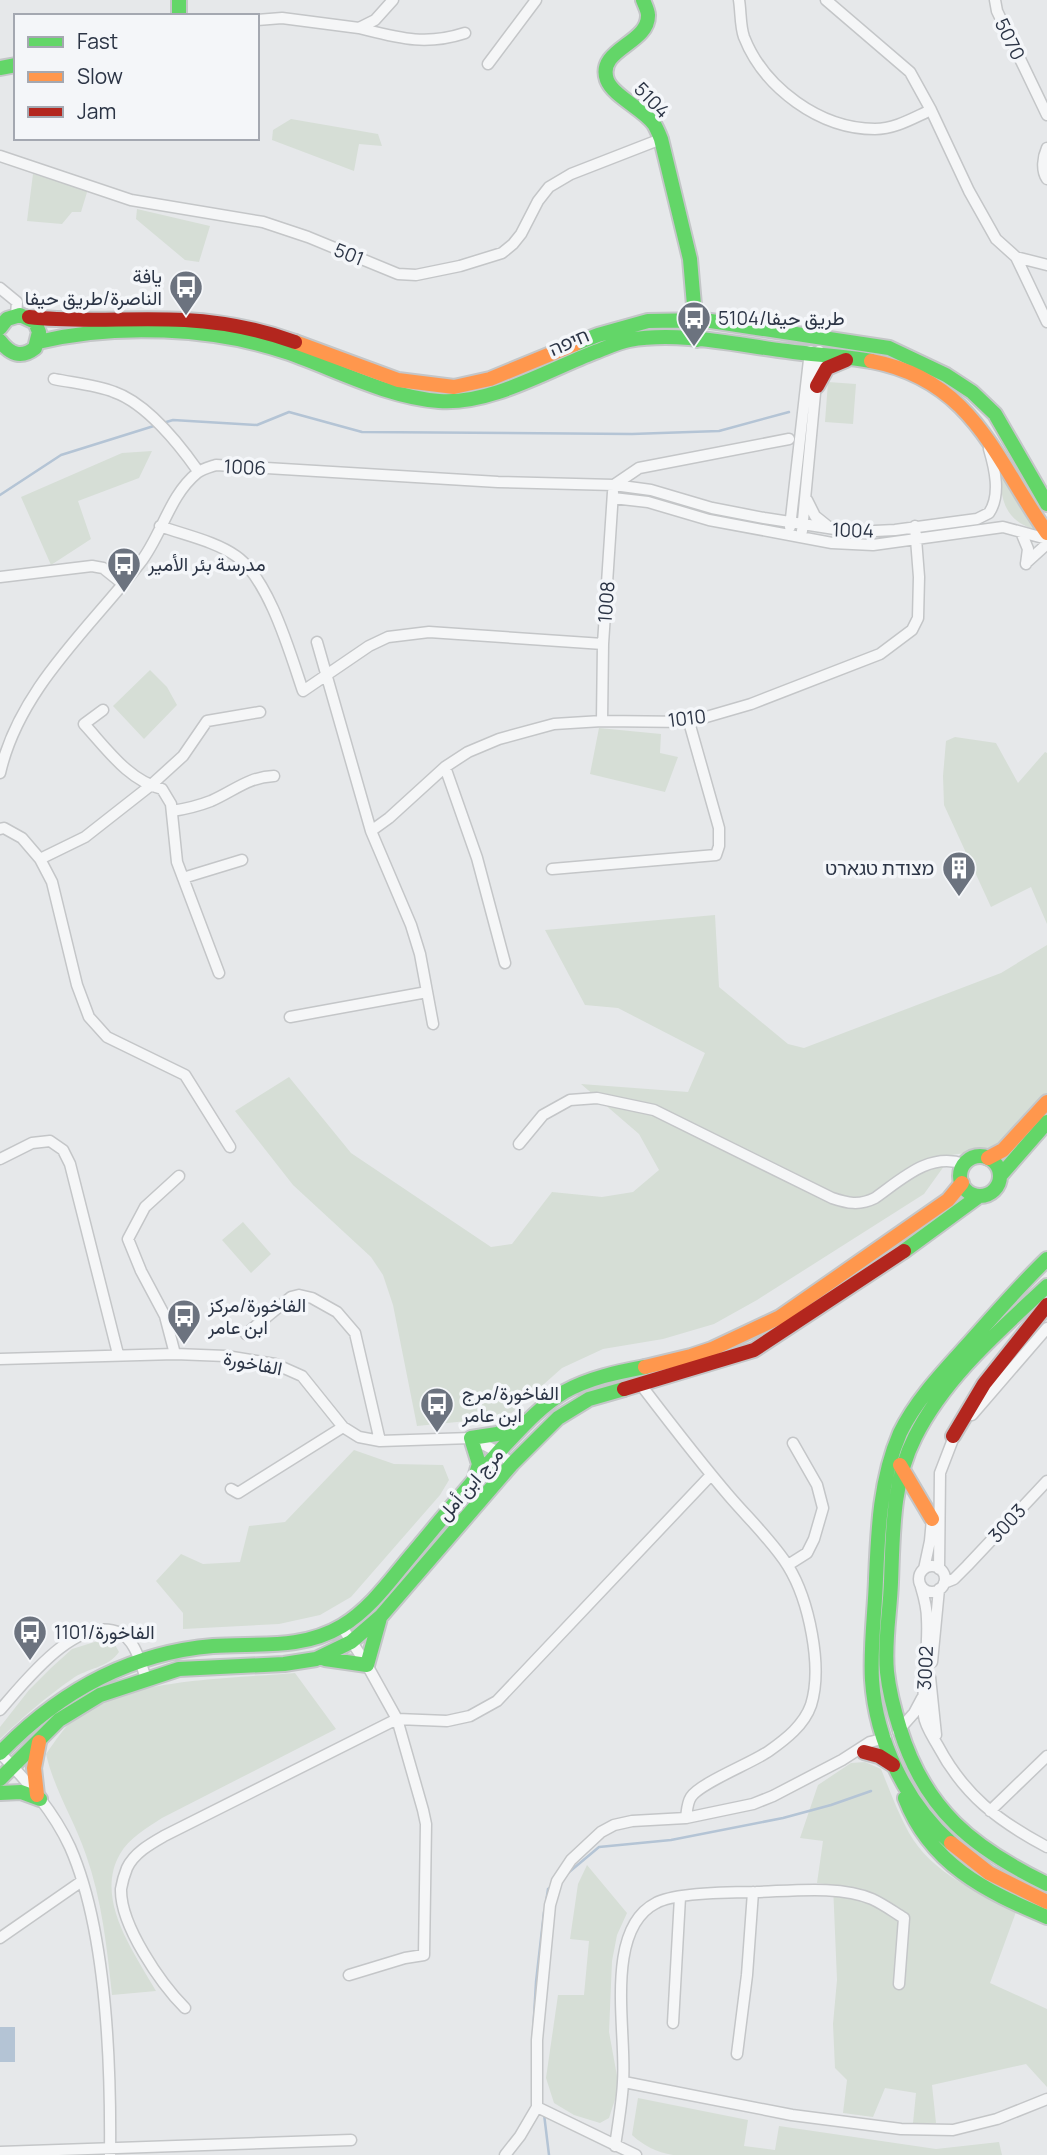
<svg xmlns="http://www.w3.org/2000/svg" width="1047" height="2155" font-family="Manrope,Vazirmatn,'Noto Sans Hebrew',sans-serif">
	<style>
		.green { fill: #d6ded6 }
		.water { fill: #b4c4d5 }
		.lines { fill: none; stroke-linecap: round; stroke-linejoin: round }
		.stream { stroke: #b4c4d5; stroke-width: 2.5 }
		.street-casing { stroke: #c4c6c8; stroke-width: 13 }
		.fast-casing { stroke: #c4c6c8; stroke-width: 18 }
		.slow-casing { stroke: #c4c6c8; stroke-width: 18 }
		.jam-casing { stroke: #c4c6c8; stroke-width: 18 }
		.street { stroke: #f5f6f7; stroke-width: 10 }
		.fast { stroke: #63d668; stroke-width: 14 }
		.slow { stroke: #ff974d; stroke-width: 14 }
		.jam { stroke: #b3261e; stroke-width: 14 }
		.labels { text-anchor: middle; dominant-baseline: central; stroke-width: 7; stroke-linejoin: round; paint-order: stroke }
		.street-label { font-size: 19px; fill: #2b3445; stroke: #f4f6f9 }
		.poi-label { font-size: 19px; fill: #2b3445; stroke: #f4f6f9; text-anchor: start }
	</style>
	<rect width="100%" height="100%" fill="#e6e8ea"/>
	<path class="green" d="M291,119l87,15 4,12 -23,-2 -5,27 -82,-31 1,-10z
		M33,174l55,15 -7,23h-9l-10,12 -35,-3z
		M137,209l73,17 -11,36 -14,-2 -49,-41z
		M828,382l28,2 -3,40 -28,-2z
		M152,451l-13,27 -61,23 13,38 -40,26 -30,-68 101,-44z
		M998,467l38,63c-34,-10 -34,-32 -38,-63z
		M150,670l17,17 10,18 -33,34 -31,-33z
		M599,728l62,6 -1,19 18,4 -13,35 -75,-18z
		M955,737l41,6 22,40 27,-31 2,1v171l-16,-37 -40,20 -47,-102 -1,-29 3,-35z
		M715,915l4,72 69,57 16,4 197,-75 46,-28v153l-56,51 -39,6 -28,39 -167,106 -43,24 -51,15 -60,10 -41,19 -55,49 -90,9 -24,-121 -10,-30 -12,-18 -78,-72 -58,-74 54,-34 62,76 140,94 21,-3 40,-52 50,5 31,-5 26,-22 -20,-36 -58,-50 107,8 17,-39 -87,-45 -33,-3 -40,-75z
		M243,1222l28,32 -20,19 -29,-33z
		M354,1450l40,14 49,1 6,15 -9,15 -89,102 -31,18 -41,9 -96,5v-16l-27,-32 25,-27 22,10 37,-2 9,-36 36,-4z
		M101,1640l13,3 5,9c-11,16 -32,16 -47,27 -26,18 -49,38 -72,60v-12l29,-37 22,-22 21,-19z
		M295,1673l41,56 -174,89c-15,10 -33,20 -42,36 -26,45 14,98 36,137l-44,4c-5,-47 -10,-95 -26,-140 -12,-36 -31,-63 -40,-101 10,-14 18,-27 31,-38 45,-37 160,-38 218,-43z
		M865,1762l16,7c9,22 17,44 28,64 22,39 69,60 107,79l-26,71 57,26v78l-21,-23 -94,21 4,38h-23l3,-30 -31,-5 -12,29 -30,-4 4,-33 -12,-12 -2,-44 4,-44 -4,-95 -16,-2 6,-42 -23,-3 18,-53 33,-22z
		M587,1865l40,48 -10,22 -5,26 -3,71 10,55 -10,31 -9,5 -26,-8 -20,-12 -8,-25 12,-83h26l5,-54 -19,-2 8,-55z
		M638,2098l110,22 -4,26 31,4 4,-24 157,23 63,-7 3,13h-329c-17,-3 -29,-9 -41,-20z"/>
	<path class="water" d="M0,2027h15v35h-15z"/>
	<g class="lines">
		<path class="stream" d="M163,423l10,-3 84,5 32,-13 73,20 270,2 87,-3 70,-19
			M0,495l61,-40 96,-30
			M568,1873l31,-26 72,-7 112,-22 48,-13 40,-14
			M546,1902l2,-13 4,-3
			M533,2034l3,-52 8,-70
			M544,2114l5,41"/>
		<g class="street-casing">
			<path id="street" d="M739,0c2,12 1,26 5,37 20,51 76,92 131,92 20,0 38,-11 56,-19
				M826,0l84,72 21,38 38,81 27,48 20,18 31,65
				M995,0l2,11 50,104
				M257,20l25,-2 77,10 16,-8 18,-20
				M359,28c40,10 66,18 106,5
				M488,64l48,-64
				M1047,148c-4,9 -6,22 0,31
				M0,156l131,44 132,22 45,15 90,37 18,1 44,-9 42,-13 11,-9 8,-10 17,-33 11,-14 22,-13 90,-35
				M1016,257l31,8
				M0,288l17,14 -1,13
				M54,379c20,4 42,6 60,13 32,11 65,52 84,79
				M614,485l25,-17 150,-29
				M613,498l35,4 61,18 123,23 41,2 130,-18 44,12
				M807,500l8,16 15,12
				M160,526c24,9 55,15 76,30 33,23 54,97 67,135l66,-45 19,-9 41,-5 174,12
				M790,527l20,-176
				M802,531l17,-180
				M1021,532l7,17 -2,15
				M1026,563l21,-19
				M0,577l92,-11 11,2 20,16
				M317,642l54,189 40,94 9,29 13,70
				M103,710l-19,14c23,25 44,56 78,65l9,15 6,58 42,111
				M602,721l1,-77 10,-152
				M445,767l32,91 28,105
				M0,773c19,-84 89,-144 140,-210 22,-28 29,-67 57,-90 5,-4 13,-6 19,-8l282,17 116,3 37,5 61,18 52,10 90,14 41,-2 82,-11 12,-6c12,-18 6,-44 0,-64
				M172,811c14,-2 26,-5 39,-10 23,-10 37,-24 63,-25
				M0,829l4,-1 18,10 18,21 12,23 25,103 12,32 18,20 78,38 45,72
				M371,831l18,-13 56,-51 23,-15 31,-13 55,-15 48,-3 87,1 62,-18 129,-50 32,-24 6,-12 1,-41 -4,-51
				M40,859l45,-22 65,-51 33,-30 24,-35 53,-9
				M552,869l164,-14 3,-9v-18l-30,-106
				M183,878l59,-18
				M290,1017l137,-25
				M519,1144l24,-29 27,-15 27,-2 57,12 178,88c15,5 27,8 43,0 27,-19 54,-46 89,-34
				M0,1159l32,-16 18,-2 13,9 7,14 48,190
				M246,1334l45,-37 8,-2 13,3 25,14 18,21 25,108
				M175,1354l-10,-38 -24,-45 -13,-32 17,-32 34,-31
				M0,1359l175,-5 51,2 49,8 27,12 41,51 16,10 21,4 91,-3 27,14 14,12
				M641,1385c29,38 58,76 89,112 19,22 43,45 58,69 21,34 35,101 23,139 -7,20 -25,34 -42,46 -17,12 -69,32 -78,46 -4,6 -4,14 -5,21
				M972,1415l75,-87
				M231,1489l7,4 105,-66
				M788,1565l19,-12 7,-14 9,-31 -6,-23 -24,-42
				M919 1579a13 13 0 1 1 26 0a13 13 0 1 1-26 0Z
				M924,1569l6,-28 2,-22
				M939,1569l1,-96 15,-39
				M944,1583l10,-4 13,-13 80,-85
				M921,1587c3,10 6,21 6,32 2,32 -6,65 -3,97 1,10 9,21 14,30 26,49 60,75 109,101
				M342,1627l25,38 30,54 26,91 3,14 -2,131 -19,3 -56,17
				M932,1662l7,-73
				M930,1677l6,58
				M0,1710c24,-27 77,-97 120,-77 16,8 20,30 26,45
				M898,1731l16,-18 8,-15
				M0,1753c27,28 54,59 70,94 37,84 41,216 40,308
				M990,1811l57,-55
				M0,1938l82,-57
				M185,2008c-24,-24 -65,-83 -64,-119 1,-6 4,-16 6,-21 7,-15 23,-24 37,-32l233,-117 50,2 23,-5 27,-15 214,-226
				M673,2023l7,-126
				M737,2054l10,-79 6,-83
				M624,2082l168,33 109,14 52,1 44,-11 50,-20
				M537,2107l99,48
				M615,2146c3,-21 7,-43 8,-64 4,-49 -20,-152 33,-179 20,-11 77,-11 100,-11 35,-1 84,-7 116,7 11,5 22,13 32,19l-5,66
				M0,2152l351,-12
				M505,2155l15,-19 17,-29v-67l13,-135 7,-24 14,-21 30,-28 13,-7 18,-4 54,-3 67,-14 20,-8 69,-36 28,-18 16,-4"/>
		</g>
		<g class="fast-casing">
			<path id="fast" d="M179,0v16
				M643,0c2,5 5,11 5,15 1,29 -52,34 -41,65 6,16 36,29 47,44 3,5 5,10 7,15l29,120 7,81
				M0,68l16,-3
				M0,328l7,-9 13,-4 15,7 4,10 -4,16c-14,11 -25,6 -35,-7
				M38,342c77,-19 176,-15 251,11 48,17 98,44 150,48 51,4 109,-31 156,-49 11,-4 23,-10 34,-12 51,-9 108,5 158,11 28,4 56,5 84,10
				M575,344l23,-9 50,-14 56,-1 185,28 57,27 26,17 23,22 52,90
				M960 1176a20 20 0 1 1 40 0a20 20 0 1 1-40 0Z
				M1000,1176l47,-54
				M904,1251l75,-55
				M1047,1286c-48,45 -102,91 -132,151 -23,45 -22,96 -24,145 -1,30 -7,60 -4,90 2,19 7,38 13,57 25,81 73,119 147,155
				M475,1478l4,-14 -8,-26 26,-4 25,-10
				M325,1659l42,6 13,-47
				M0,1753c58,-60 129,-100 213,-107 44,-3 89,4 129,-20 28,-17 47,-44 67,-68 32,-38 63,-77 96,-113 19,-20 36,-39 59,-53 25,-14 54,-20 81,-25
				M0,1779l59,-59 41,-25 79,-26 105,-5 32,-5 35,-17 30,-26 131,-152 46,-46 31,-19 35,-10
				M0,1793l21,-1 19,7
				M905,1798c25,66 80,93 142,119
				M951,1843c-45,-40 -75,-102 -79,-163 -2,-33 3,-68 4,-101 2,-49 4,-100 24,-146 17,-35 46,-64 71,-92 25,-28 49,-56 76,-82"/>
		</g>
		<g class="slow-casing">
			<path id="slow" d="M295,342l103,38 56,7 36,-8 85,-35
				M871,361c102,19 124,98 176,172
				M988,1158l15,-8 44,-48
				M645,1367l46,-11 21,-7 68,-32 168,-117 14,-17
				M900,1465l32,54
				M37,1795l-3,-27 5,-26
				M951,1843l38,30 58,29"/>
		</g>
		<g class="jam-casing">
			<path id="jam" d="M29,317c52,6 104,0 156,3 37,2 74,9 110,22
				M817,386l10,-18 19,-8
				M624,1389l130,-39 150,-99
				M953,1436l31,-52 63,-79
				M864,1752l15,4 14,9"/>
		</g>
		<use href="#street" class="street"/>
		<use href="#fast" class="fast"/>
		<use href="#slow" class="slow"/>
		<use href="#jam" class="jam"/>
	</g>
	<defs>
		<g id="bus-pin" transform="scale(1.75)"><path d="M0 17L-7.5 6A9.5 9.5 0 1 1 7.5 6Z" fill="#6c737f" stroke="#f4f6f9"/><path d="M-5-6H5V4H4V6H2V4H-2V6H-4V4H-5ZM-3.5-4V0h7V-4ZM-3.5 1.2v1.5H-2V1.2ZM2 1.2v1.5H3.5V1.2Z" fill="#fff"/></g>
		<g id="building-pin" transform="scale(1.75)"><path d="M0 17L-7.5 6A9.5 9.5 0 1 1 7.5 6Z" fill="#6c737f" stroke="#f4f6f9"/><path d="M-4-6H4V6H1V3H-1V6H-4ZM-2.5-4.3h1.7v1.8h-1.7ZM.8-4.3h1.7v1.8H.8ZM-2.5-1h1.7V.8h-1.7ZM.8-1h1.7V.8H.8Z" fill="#fff"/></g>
	</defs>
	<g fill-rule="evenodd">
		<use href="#bus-pin" x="186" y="287"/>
		<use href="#bus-pin" x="694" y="318"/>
		<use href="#bus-pin" x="124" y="564"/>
		<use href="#building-pin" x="959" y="868"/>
		<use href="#bus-pin" x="184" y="1316"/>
		<use href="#bus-pin" x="437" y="1404"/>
		<use href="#bus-pin" x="30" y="1632"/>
	</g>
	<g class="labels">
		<g class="street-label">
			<text transform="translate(1010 39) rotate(64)">5070</text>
			<text transform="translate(652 100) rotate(46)">5104</text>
			<text transform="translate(349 254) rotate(22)">501</text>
			<text transform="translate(569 342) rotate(-23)">חיפה</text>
			<text transform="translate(245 467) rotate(3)">1006</text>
			<text transform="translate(853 530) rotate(2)">1004</text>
			<text transform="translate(606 602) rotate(-86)">1008</text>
			<text transform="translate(687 718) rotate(-7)">1010</text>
			<text transform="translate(253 1363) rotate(11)">الفاخورة</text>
			<text transform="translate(470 1484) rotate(-49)">مرج ابن أمل</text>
			<text transform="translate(1007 1523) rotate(-47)">3003</text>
			<text transform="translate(925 1668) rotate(-87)">3002</text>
		</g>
		<g class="poi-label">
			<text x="162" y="276" text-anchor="end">يافة<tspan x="162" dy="22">الناصرة/طريق حيفا</tspan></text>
			<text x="718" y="318">طريق حيفا/5104</text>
			<text x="148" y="564">مدرسة بئر الأمير</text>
			<text x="934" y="868" text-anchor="end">מצודת טגארט</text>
			<text x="208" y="1305">الفاخورة/مركز<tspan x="208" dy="22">ابن عامر</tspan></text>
			<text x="462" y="1393">الفاخورة/مرج<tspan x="462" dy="22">ابن عامر</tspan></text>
			<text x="54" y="1632">الفاخورة/1101</text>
		</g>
	</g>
	<rect x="14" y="14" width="245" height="126" fill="#f4f6f9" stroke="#a4a8b1" stroke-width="2"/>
	<rect x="28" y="37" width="35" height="10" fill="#63d668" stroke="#a4a8b1" stroke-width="2"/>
	<text x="77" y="49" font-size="21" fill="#2b3445">Fast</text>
	<rect x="28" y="72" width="35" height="10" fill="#ff974d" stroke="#a4a8b1" stroke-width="2"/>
	<text x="77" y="84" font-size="21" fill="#2b3445">Slow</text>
	<rect x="28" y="107" width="35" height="10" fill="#b3261e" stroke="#a4a8b1" stroke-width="2"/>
	<text x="77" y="119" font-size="21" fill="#2b3445">Jam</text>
</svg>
